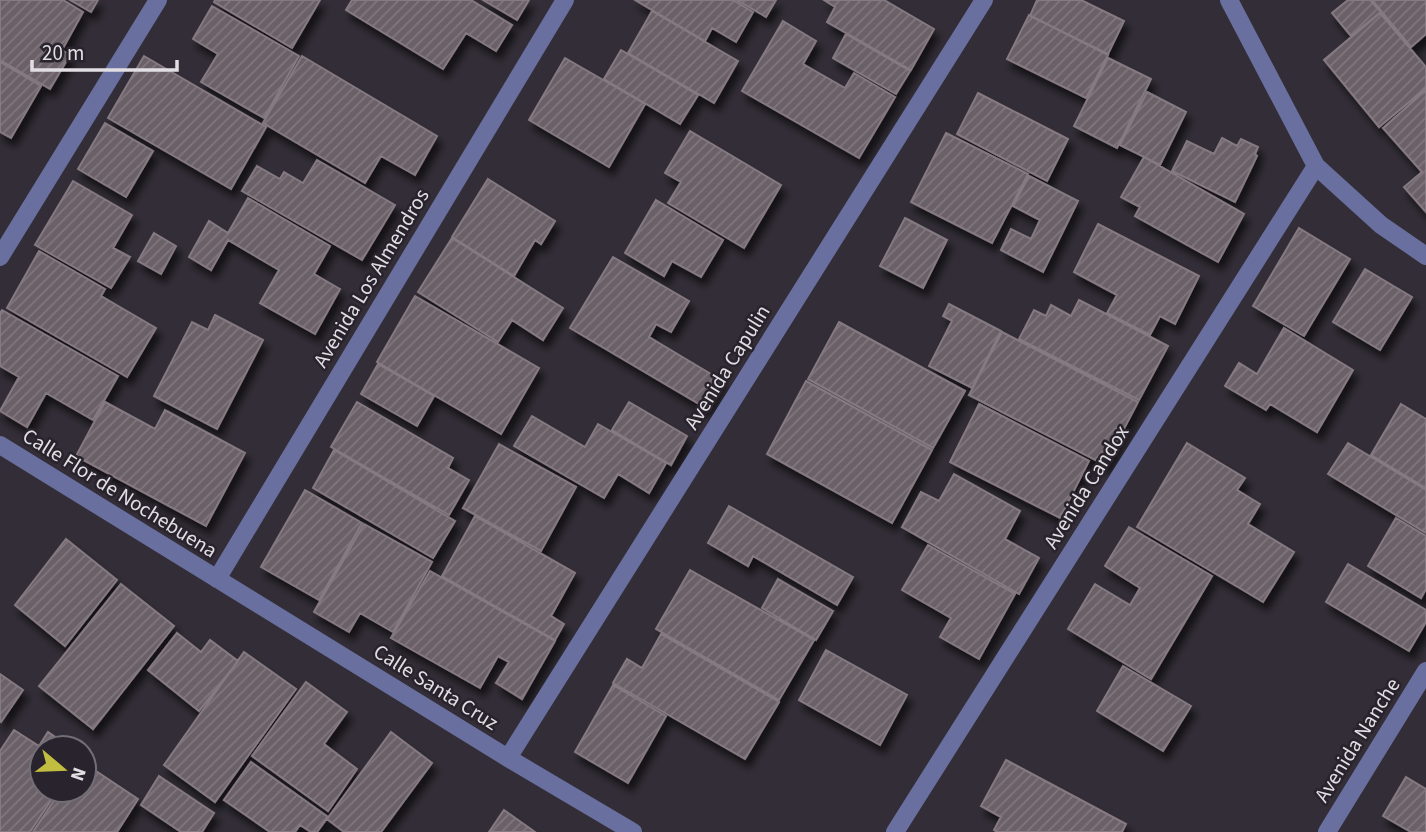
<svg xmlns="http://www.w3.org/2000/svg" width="1426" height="832" font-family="'Source Sans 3',sans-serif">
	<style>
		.building { fill: url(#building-hatch); stroke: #857a81; stroke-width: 2; filter: url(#shadow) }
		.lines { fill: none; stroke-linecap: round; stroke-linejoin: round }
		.minor { stroke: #696f9e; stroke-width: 18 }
		.labels { text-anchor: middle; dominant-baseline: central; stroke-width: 5; stroke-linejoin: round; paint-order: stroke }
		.street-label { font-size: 21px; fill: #e1dee4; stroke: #28232c }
	</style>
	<defs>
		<pattern id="building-hatch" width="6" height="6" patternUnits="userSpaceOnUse" patternTransform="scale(1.75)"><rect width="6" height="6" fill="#6b6067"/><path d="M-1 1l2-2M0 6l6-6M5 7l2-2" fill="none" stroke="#80767d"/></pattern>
		<filter id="shadow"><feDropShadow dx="4.5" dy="8" stdDeviation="3.5" flood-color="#0009"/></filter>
	</defs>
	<rect width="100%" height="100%" fill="#322d36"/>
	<path class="building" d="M0,0h63l20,12 -21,38 8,5 -20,34 -50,-29z
		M70,0h28l-7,12z
		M215,0h105l-28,48 -78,-46z
		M352,0h119l41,25 -16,26 -30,-18 -23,36 -97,-59z
		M483,0h46l-12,20z
		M635,0h98l20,12 -17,30 -24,-14 -7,13z
		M737,0h39l-10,17z
		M824,0h60l50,29 -23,41 -84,-48 8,-15z
		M1037,0h44l43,21 -16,33 -78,-38z
		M1348,0h22l11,12 -30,24 -19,-23z
		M1372,0h54v34l-15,13z
		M212,6l87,50 -35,62 -63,-36 17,-28 -25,-15z
		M652,11l86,50 -24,42 -86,-50z
		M1380,13l46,54v21l-47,39 -55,-67z
		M1029,15l79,40 -22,43 -79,-39z
		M783,21l33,20 -13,23 42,24 9,-15 41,24 -36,61 -117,-67z
		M846,34l64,37 -14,23 -63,-36z
		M621,50l77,45 -18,29 -76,-45z
		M144,56l122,71 -35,62 -123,-71z
		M302,56l135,80 -22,39 -34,-19 -16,27 -102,-60z
		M565,58l80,46 -36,63 -80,-47z
		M1108,58l43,21 -34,69 -43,-22z
		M0,62l41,24 -30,52 -11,-6z
		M1426,90v122l-22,-25 18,-15 -39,-44z
		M1147,92l39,20 -26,53 -40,-20z
		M978,93l90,46 -21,42 -90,-47z
		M105,123l48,28 -27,46 -48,-28z
		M690,131l91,54 -37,63 -76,-45 13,-21 -16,-9z
		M946,133l82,41 -36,69 -81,-41z
		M1222,138l15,8 4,-7 17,8 -3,7 2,2 -22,46 -63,-31 15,-30 27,13z
		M1144,157l100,57 -26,48 -83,-46 5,-9 -19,-10z
		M317,160l78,45 -33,55 -120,-69 15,-25 23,13 4,-7 19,11z
		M1029,176l49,25 -35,71 -42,-22 10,-21 20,10 9,-19 -27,-14z
		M488,179l67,42 -14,23 -6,-4 -21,36 -62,-39z
		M73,181l59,34 -19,33 17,9 -19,31 -76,-43z
		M248,198l82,48 -16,28 26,15 -25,45 -55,-31 19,-33 -51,-30 -17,30 -22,-13 20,-36 19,12z
		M656,200l67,40 -22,37 -29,-16 -8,15 -39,-23z
		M905,218l42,22 -24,48 -43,-22z
		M1098,224l101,52 -24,48 -15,-8 -10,19 -43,-22 10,-18 -43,-23z
		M1299,228l51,31 -46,77 -51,-30z
		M154,233l22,13 -15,28 -23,-13z
		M452,238l111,70 -20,32 -31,-20 -14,22 -80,-50z
		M39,251l66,38 -4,7 55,32 -29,49 -120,-69z
		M613,257l76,44 -18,31 -15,-8 -7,13 72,43 -15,28 -136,-80z
		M1365,269l47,28 -32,53 -47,-28z
		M415,296l124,72 -38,66 -124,-72z
		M1079,300l89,46 -29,54 -120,-61 15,-29 12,6 5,-11 20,11z
		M949,304l52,27 -29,57 -43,-22 23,-45 -9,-5z
		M2,310l116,66 -25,44 -47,-27 -19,34 -27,-16 19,-34 -19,-11v-53z
		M215,315l48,25 -46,89 -63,-33 38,-74 16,8z
		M839,322l126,69 -32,57 -125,-69z
		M1284,328l69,42 -36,62 -47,-28 -4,6 -41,-24 14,-23 18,11z
		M1002,332l136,70 -33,63 -136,-70z
		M378,364l56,32 -17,30 -56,-32z
		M806,381l126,69 -40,73 -125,-69z
		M105,402l50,27 10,-19 80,43 -39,73 -130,-70z
		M357,402l96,56 -5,10 21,12 -20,35 -118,-68z
		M629,402l58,34 -16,29 -59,-35z
		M979,404l110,57 -29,57 -110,-56z
		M1401,404l25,15v69l-55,-33z
		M532,416l53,31 13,-23 68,39 -17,30 -31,-19 -14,24 -90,-52z
		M1187,443l58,35 -8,12 23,14 -12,20 46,28 -31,50 -126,-75z
		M1348,443l78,47v43l-98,-59z
		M499,444l77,43 -35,64 -78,-43z
		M334,450l121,71 -22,37 -120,-70z
		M954,474l66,37 -15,28 34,19 -20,36 -117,-67 19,-35 18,9z
		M305,490l57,33 -43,77 -58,-33z
		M729,506l124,71 -16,28 -84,-49 -5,10 -40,-23z
		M475,516l100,57 -24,43 13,8 -9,16 -113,-64z
		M1396,518l30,18v53l-5,9 -53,-32z
		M364,524l68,38 -39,70 -33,-19 -11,19 -35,-20z
		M1129,527l83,49 -61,103 -83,-50 27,-45 35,21 10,-17 -35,-22z
		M66,539l51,41 -52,66 -50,-41z
		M928,545l87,49 -36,65 -39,-22 11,-19 -49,-28z
		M1348,564l78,46v12l-17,29 -83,-49z
		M690,570l124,70 -35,60 -123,-71z
		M430,571l125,70 -33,58 -26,-16 13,-21 -11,-6 -18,32 -89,-50z
		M778,579l55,32 -17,29 -54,-32z
		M121,584l53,42 -81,103 -54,-43z
		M177,633l24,19 9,-12 28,21 -39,50 -51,-41z
		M661,634l118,68 -34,57 -132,-76 14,-24 15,9z
		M826,650l81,45 -27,50 -81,-45z
		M244,652l52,37 -81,113 -51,-37z
		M1123,666l68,40 -28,45 -66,-40z
		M0,674l23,16 -22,32 -1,-1z
		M306,682l41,30 -23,32 33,25 -29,42 -76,-55z
		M613,685l53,31 -38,67 -53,-31z
		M14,730l25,16 9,-14 23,16h-29v42h16l-28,42h-30v-81z
		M391,732l41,31 -51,69h-37l-17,-13z
		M1006,760l120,64 -4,8h-125l-3,-2 7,-13 -20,-11z
		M251,762l77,55 -11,15h-6l-11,-7 -5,7h-25l-46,-32z
		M84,763l54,36 -21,33h-84l28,-42h23z
		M159,776l55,37 -12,19h-21l-40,-27z
		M1406,777l20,12v43h-15l-28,-16z
		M504,810l31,22h-46z"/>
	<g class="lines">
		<path class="minor" d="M1229,0l87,166 65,59 45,31
			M0,257l158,-257
			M0,445l508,313 125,74
			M217,579l348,-579
			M508,758l476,-758
			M895,832l421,-666
			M1327,832l99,-161"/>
	</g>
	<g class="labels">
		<g class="street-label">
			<text transform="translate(371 278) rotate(-59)">Avenida Los Almendros</text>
			<text transform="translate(727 367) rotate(-58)">Avenida Capulin</text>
			<text transform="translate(1086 487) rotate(-58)">Avenida Candox</text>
			<text transform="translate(120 493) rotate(32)">Calle Flor de Nochebuena</text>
			<text transform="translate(436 687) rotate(32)">Calle Santa Cruz</text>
			<text transform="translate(1357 740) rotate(-58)">Avenida Nanche</text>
		</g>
	</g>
	<g transform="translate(63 769) rotate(109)"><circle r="33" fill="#28232c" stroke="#726e76" stroke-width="2"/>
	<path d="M0-5L12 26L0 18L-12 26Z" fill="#c1bd40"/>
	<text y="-10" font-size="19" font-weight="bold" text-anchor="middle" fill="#e1dee4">N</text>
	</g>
	<path d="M32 60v10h145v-10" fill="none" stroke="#e1dee4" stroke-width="3.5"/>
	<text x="42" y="60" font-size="21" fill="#e1dee4" stroke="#28232c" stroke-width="5" paint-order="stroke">20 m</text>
</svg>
